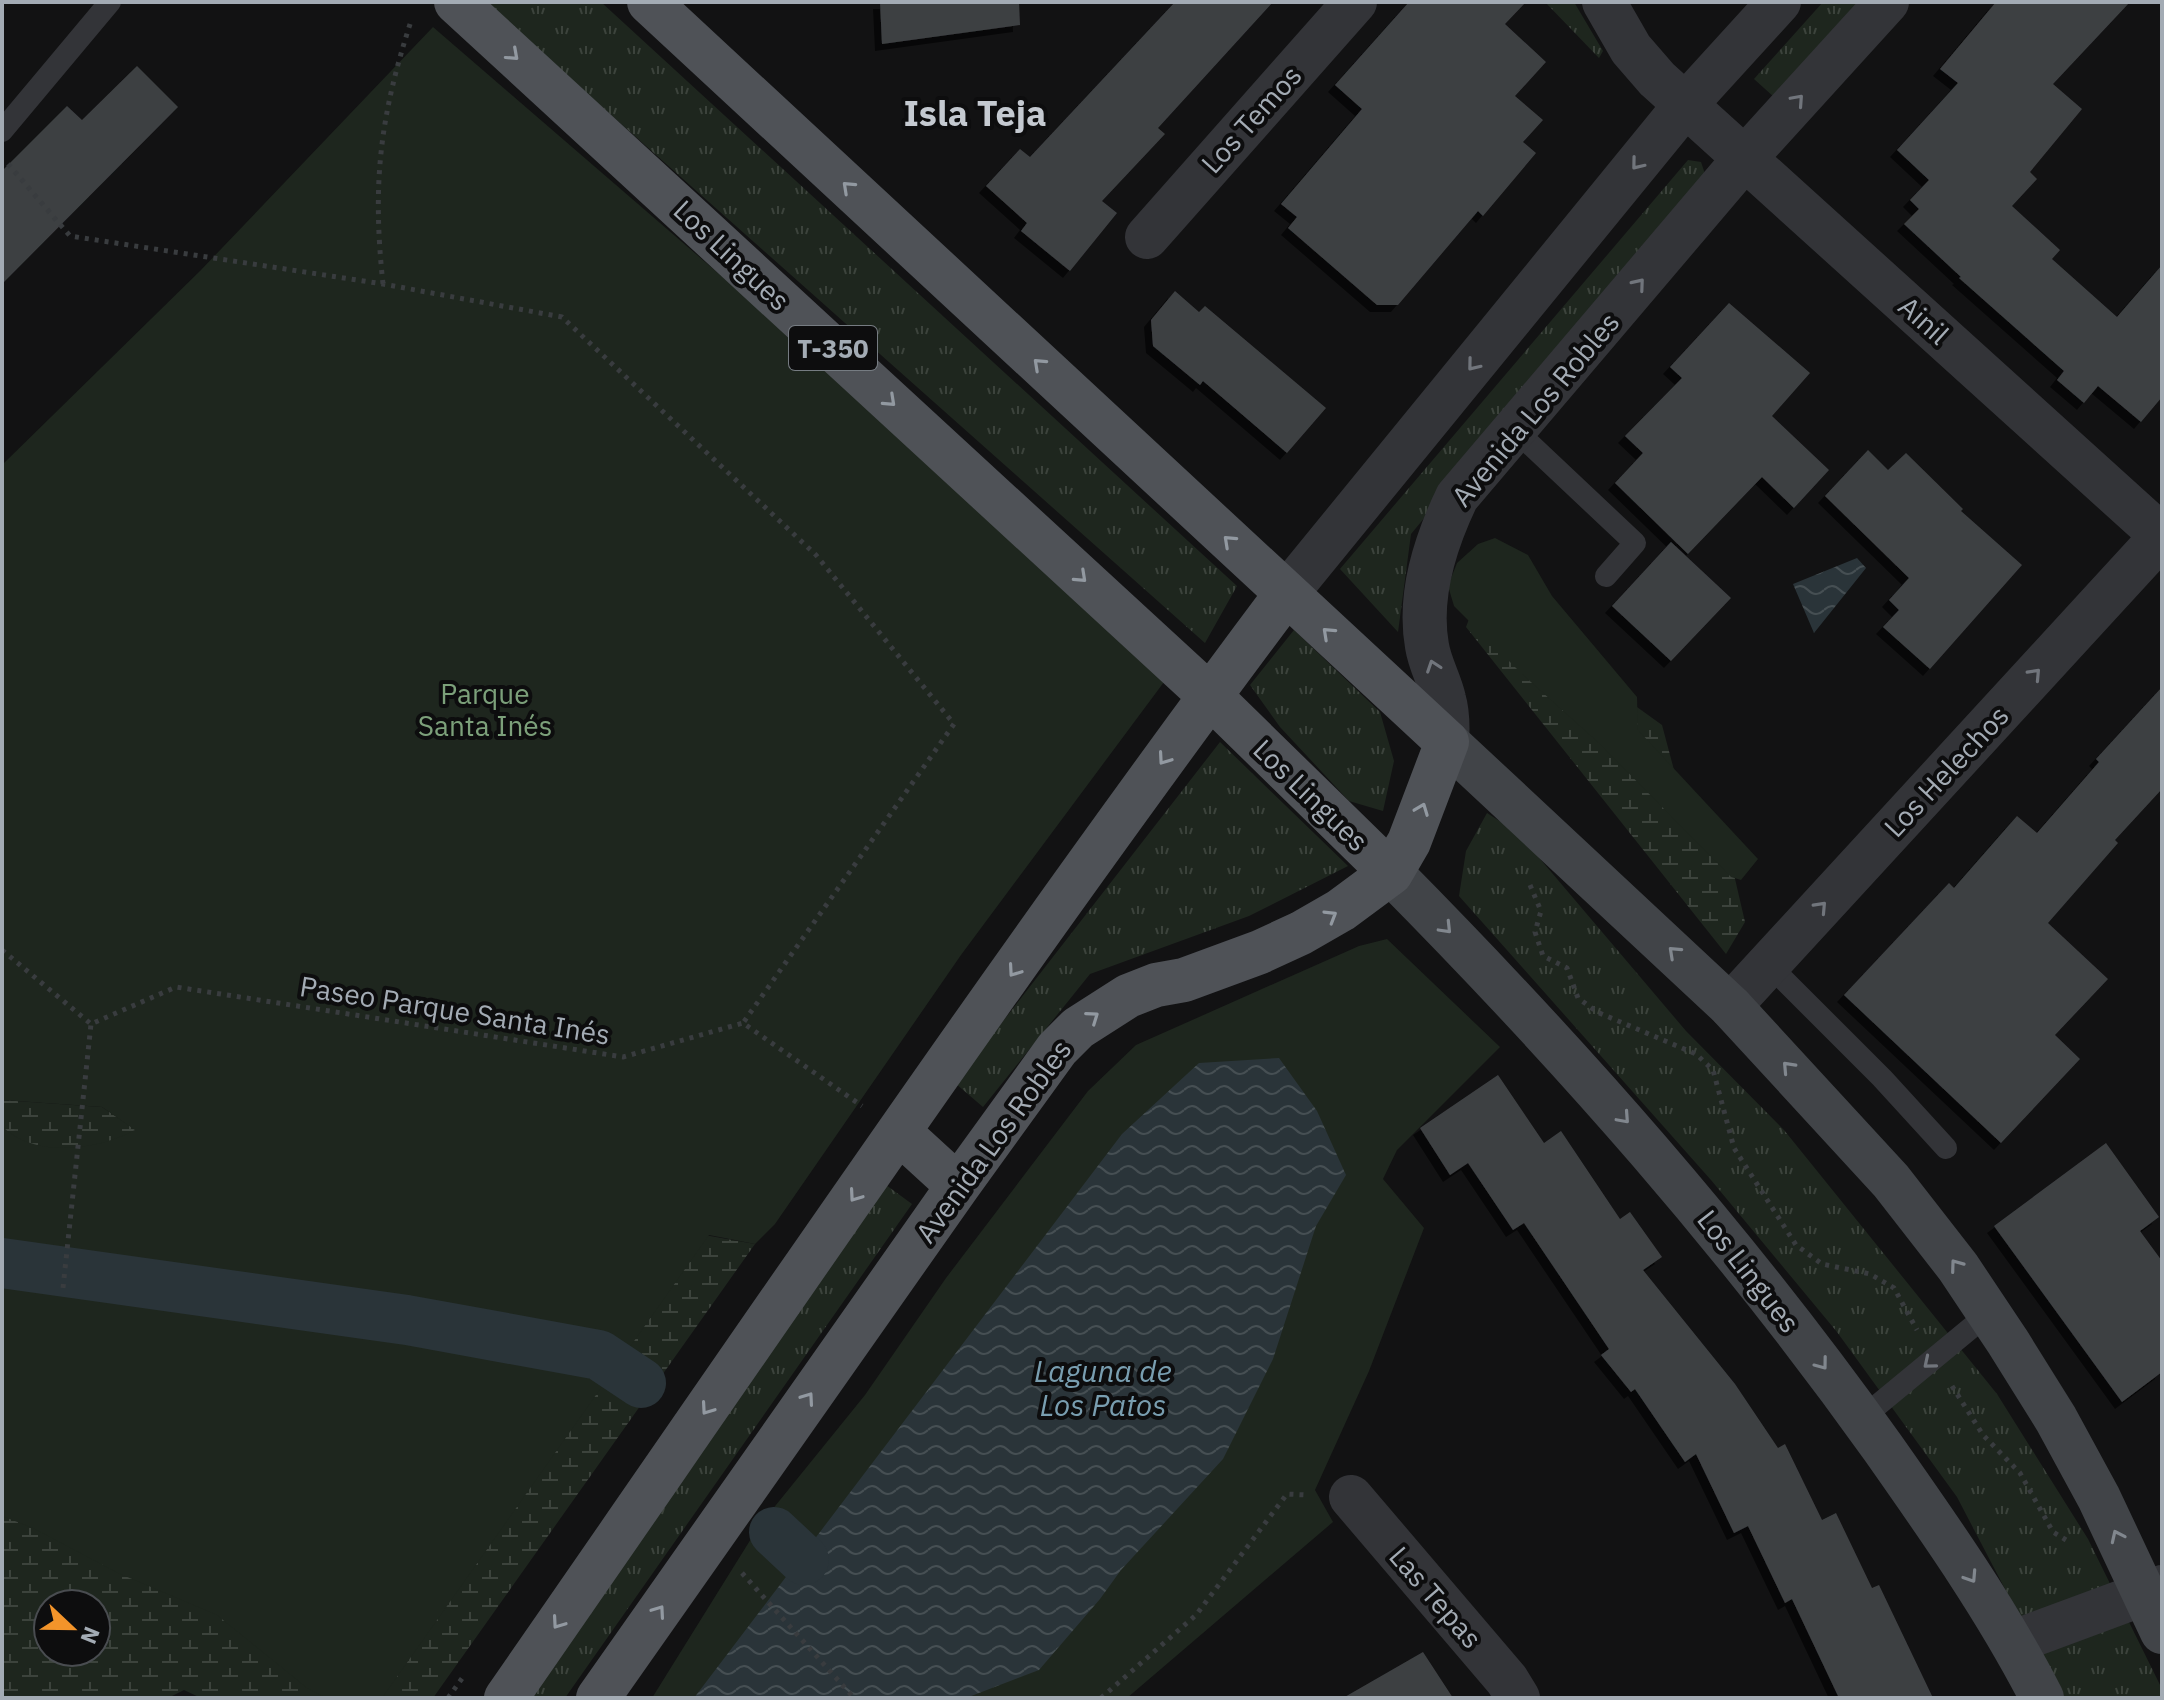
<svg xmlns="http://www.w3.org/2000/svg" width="2164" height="1700" font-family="'IBM Plex Sans',sans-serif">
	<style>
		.grass { fill: url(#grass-tufts) }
		.wetland { fill: url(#wetland-marsh); fill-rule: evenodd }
		.park { fill: #1e261e }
		.water { fill: url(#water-waves) }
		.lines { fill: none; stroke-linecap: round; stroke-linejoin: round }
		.canal { stroke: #2a3439; stroke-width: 50 }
		.building { fill: #3e4043; filter: url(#shadow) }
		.path { stroke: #393c3f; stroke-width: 5; stroke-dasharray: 4 6; stroke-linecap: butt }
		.service { stroke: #333438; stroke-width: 22 }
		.minor { stroke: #333438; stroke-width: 44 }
		.secondary { stroke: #414448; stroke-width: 44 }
		.primary { stroke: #4f5257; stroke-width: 44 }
		.oneway { stroke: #9299a1 }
		.oneway2 { stroke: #71757c }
		.oneway3 { stroke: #81878e }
		.labels { text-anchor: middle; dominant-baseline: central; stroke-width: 8; stroke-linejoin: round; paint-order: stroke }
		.shield { fill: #0d0d0e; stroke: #767c82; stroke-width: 2 }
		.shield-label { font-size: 26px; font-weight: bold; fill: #a3abb4 }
		.street-label { font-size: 28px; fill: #a3abb4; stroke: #0d0d0e }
		.park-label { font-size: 28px; fill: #7ca07a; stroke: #0d0d0e }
		.water-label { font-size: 30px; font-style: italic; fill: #799eb0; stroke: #0d0d0e }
		.district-label { font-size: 36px; font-weight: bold; fill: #c4c9d0; stroke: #0d0d0e }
	</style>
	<defs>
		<pattern id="grass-tufts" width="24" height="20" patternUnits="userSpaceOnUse" patternTransform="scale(2)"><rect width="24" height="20" fill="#1e261e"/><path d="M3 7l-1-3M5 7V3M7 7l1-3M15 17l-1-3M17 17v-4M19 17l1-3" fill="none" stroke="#3c433c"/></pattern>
		<pattern id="wetland-marsh" width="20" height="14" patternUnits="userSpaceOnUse" patternTransform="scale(2)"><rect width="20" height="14" fill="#1e261e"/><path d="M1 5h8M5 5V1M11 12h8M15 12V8" fill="none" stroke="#3c433c"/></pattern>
		<pattern id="water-waves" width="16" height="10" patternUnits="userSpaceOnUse" patternTransform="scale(2)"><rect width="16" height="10" fill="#2a3439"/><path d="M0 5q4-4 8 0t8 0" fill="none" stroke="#464f53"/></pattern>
		<filter id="shadow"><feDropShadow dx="-7" dy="7" stdDeviation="0" flood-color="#0009"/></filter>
	</defs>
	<rect width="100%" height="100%" fill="#121213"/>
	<path class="grass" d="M484,2h117l636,584 -32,57z
		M1545,2h29l29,49 -4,7z
		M1823,2h36l-85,95 -20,-18z
		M1688,160l13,2 5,15 -295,357 -13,98 -58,-63z
		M1294,630l86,82 14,49 -11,50 -34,-10 -69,-74 -30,-42z
		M1220,742l128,124 -99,50 -159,58 -107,133 -28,-24z
		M1487,813l31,20 168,198 98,99 213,264 91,145 74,150v9h-100l-105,-201 -120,-165 -126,-152 -252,-284 7,-45z
		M886,1185l26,19 -347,494h-36z"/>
	<path class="wetland" d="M1476,601l119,76 67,48 12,45 58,96 13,56 -19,32 -260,-327z
		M2,1100l100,7 241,161 126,-75 286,51 -322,454h-232l-17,-8 -16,8h-166zM48,1604h48v48h-48z"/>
	<path class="park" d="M433,27l344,297 387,358 -203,273 -186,269 -20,20 -46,-9 -327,463h-56l-19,-10 -90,-73 -99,-42 -85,-45 -31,-12v-390c32,33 96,24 133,4l-33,-23 -100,-7v-635l199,-195z
		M1495,538l33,17 24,41 85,101 1,33 120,129 -17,21 -10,-3 -131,-133 -78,-70 -68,-68 -6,-20 9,-23 21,-19z
		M1387,939l113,108 -103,103 -14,29 41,49 -55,143 -54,119 18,32 -206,176h-475l107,-172 106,-131 81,-117 142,-187 48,-46 223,-99z"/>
	<path class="water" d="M1857,558l9,10 -52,65 -21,-49z
		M1279,1058l38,53 29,64 -30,51 -43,133 -50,100 -102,111 -21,29 -61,71 -73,28h-272l428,-564 77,-71z"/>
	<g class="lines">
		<path class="canal" d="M2,1263l405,57 192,35 42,28
			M774,1532l30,28"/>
	</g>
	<path class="building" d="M880,2h139l1,23 -138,19z
		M1175,2h98l-115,126 7,6 -63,67 15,12 -47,58 -49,-40 6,-8 -41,-37 34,-37 10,8z
		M1409,2h117l-21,22 41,38 -31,34 28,24 -20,22 13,11 -53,63 -5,-5 -80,94h-21l-89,-77 9,-11 -16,-13 81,-95 -27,-24z
		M1996,2h134l-77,82 29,25 -52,63 7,7 -25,27 48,44 -8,9 65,58 45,-52v132l-21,25 -43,-36 -14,17 -27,-23 7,-9 -105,-93 2,-1 -57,-53 15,-15 -9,-9 19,-20 -32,-30 61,-67 -18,-14z
		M137,66l41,41 -176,177v-113l65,-65 15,14z
		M1175,291l24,21 6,-6 121,102 -39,45 -84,-72 -3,4 -47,-39 -2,-26z
		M1729,303l81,70 -38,43 57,54 -35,38 -32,-31 -74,77 -73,-71 28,-30 -18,-17 57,-58 -12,-11z
		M1868,450l20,20 18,-17 57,56 -2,2 61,54 -92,104 -47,-42 16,-17 -10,-10 20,-22 -84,-82z
		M1671,542l60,56 -60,63 -59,-55z
		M2162,687v102l-47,51 3,3 -70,80 60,56 -53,56 25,24 -79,84 -157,-148 105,-112 5,5 63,-72 20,17 62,-71 -3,-3z
		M1498,1075l46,68 17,-12 59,88 10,-7 32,45 -19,13 92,114 43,64 7,-4 37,76 14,-7 36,75 7,-3 54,113h-94l-47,-99 -7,4 -37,-77 -14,7 -38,-79 -11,8 -50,-73 -4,3 -30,-37 8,-6 -85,-126 -11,7 -45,-67 -18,12 -30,-47z
		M2106,1143l53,74 -19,14 22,30v111l-40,30 -128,-176z
		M1423,1652l30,46h-110z"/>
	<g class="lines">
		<path class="path" d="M8,164l62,72 313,48 179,33 254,238 138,169 -211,299
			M383,284c-11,-102 -3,-168 29,-266
			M1530,885l11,26 -6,21 8,24 24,12 11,30 19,14 99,42 17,16 21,78 62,97 26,19 48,10 24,14 23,42
			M2,950l89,74 85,-37 447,70 120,-34 119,83
			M63,1288l28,-264
			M1952,1386l31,49 37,38 33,59 13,8
			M742,1573l112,125
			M448,1698l15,-21
			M1101,1698l95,-83 91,-121 19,1"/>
		<path class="service" d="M2,131l108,-129
			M1515,430l120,113 -29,33
			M1768,964l114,114 64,70
			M1862,1418l127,-105"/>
		<path class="minor" d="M1604,2l27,47 26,30 505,457
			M1147,237l208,-235
			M1286,594l400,-490 93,-102
			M1447,742c1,-14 1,-29 -3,-43 -4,-18 -14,-34 -17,-53 -9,-51 8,-103 30,-149l288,-339 142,-156
			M1730,1006l432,-470
			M1351,1497l156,183 11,18
			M2014,1642l148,-55"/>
		<path class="secondary" d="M1447,742l283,264 161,175 67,86 50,75 48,77 43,79 63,134
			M1391,873c180,182 343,366 492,575 57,81 114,162 159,250"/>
		<path class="primary" d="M456,2l754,694 181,177
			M899,1132l59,54
			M506,1698c257,-370 510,-744 780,-1104
			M598,1698l360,-512 99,-137 21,-21 50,-32 28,-11 28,-5 76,-28 41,-19 40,-23 50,-37 18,-31 38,-100 -798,-740"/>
	</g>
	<defs><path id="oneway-chevron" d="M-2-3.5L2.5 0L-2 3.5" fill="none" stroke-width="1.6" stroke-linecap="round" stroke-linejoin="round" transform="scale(2)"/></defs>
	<g class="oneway">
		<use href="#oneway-chevron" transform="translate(513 55) rotate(42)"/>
		<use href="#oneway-chevron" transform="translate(848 187) rotate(-137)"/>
		<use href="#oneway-chevron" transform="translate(1039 364) rotate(-137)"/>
		<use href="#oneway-chevron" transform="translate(890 401) rotate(43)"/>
		<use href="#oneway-chevron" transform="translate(1229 541) rotate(-137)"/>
		<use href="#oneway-chevron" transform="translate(1081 577) rotate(43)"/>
		<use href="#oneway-chevron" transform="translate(1328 633) rotate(-137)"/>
		<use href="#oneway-chevron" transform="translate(1164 759) rotate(125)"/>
		<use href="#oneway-chevron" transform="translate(1422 809) rotate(-69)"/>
		<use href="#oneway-chevron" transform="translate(1331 916) rotate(-31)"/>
		<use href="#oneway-chevron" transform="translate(1014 971) rotate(125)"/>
		<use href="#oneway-chevron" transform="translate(1093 1017) rotate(-35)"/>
		<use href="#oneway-chevron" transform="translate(855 1196) rotate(125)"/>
		<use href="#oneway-chevron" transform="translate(808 1398) rotate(-55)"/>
		<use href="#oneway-chevron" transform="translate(707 1409) rotate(125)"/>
		<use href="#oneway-chevron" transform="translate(659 1611) rotate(-55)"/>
		<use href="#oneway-chevron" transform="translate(558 1623) rotate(125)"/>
	</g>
	<g class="oneway2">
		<use href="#oneway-chevron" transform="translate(1798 100) rotate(-48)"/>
		<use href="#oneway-chevron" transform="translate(1637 164) rotate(129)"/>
		<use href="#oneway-chevron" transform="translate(1639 284) rotate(-50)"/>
		<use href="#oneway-chevron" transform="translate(1473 365) rotate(129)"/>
		<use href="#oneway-chevron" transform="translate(1433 666) rotate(-109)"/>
		<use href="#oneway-chevron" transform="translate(2035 674) rotate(-47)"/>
		<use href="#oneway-chevron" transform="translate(1821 907) rotate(-47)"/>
		<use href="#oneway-chevron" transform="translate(1929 1363) rotate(140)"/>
	</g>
	<g class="oneway3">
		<use href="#oneway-chevron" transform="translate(1446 928) rotate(46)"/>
		<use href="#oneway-chevron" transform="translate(1674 952) rotate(-137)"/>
		<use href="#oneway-chevron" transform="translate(1788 1067) rotate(-133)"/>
		<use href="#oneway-chevron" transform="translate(1624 1118) rotate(48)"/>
		<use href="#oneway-chevron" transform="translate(1956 1265) rotate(-126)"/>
		<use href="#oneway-chevron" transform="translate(1822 1364) rotate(53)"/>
		<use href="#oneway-chevron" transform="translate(2117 1536) rotate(-115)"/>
		<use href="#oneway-chevron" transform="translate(1971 1577) rotate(57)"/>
	</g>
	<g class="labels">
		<rect class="shield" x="789" y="326" width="88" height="44" rx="6"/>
		<g class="shield-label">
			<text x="833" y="348">T-350</text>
		</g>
		<g class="street-label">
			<text transform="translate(1251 119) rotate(-48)">Los Temos</text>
			<text transform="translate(732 255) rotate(43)">Los Lingues</text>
			<text transform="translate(1924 320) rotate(42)">Ainil</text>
			<text transform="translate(1535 409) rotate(-50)">Avenida Los Robles</text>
			<text transform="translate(1946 771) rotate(-47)">Los Helechos</text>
			<text transform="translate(1311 795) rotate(44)">Los Lingues</text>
			<text transform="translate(455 1010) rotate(9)">Paseo Parque Santa Inés</text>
			<text transform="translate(993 1141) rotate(-54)">Avenida Los Robles</text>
			<text transform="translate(1749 1271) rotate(52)">Los Lingues</text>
			<text transform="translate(1436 1597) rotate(49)">Las Tepas</text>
		</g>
		<g class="park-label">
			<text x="485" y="693">Parque<tspan x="485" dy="32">Santa Inés</tspan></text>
		</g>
		<g class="water-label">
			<text x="1103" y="1370">Laguna de<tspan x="1103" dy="34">Los Patos</tspan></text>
		</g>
		<g class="district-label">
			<text x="975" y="112">Isla Teja</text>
		</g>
	</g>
	<rect width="2164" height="1700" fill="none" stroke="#a3abb4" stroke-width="8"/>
	<g transform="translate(72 1628) rotate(112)"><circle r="38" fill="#0d0d0e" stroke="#494c50" stroke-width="2"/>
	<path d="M0-6L14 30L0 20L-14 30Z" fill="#f3942a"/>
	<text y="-12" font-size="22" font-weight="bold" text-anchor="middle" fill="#a3abb4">N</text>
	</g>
</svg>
